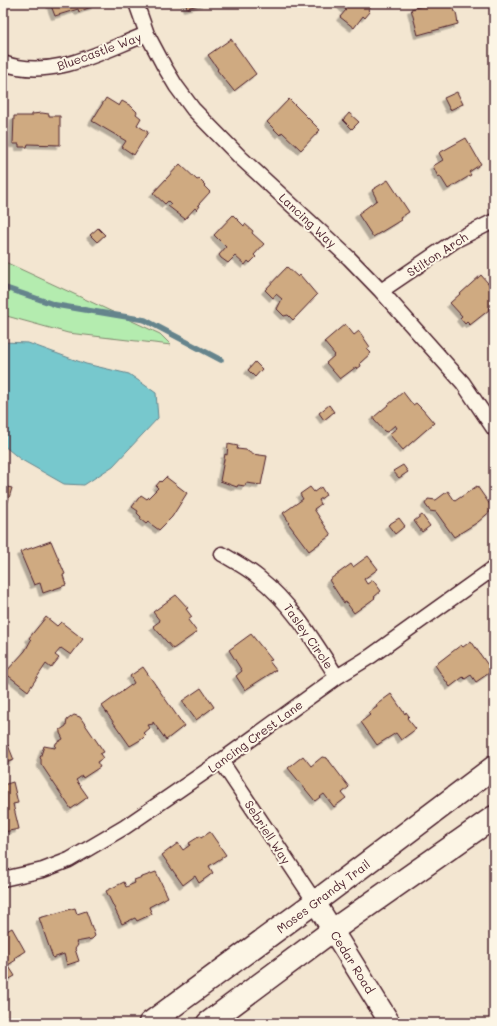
<svg xmlns="http://www.w3.org/2000/svg" width="497" height="1026" font-family="Mali,sans-serif">
	<style>
		.green { fill: #b4ecaf; stroke: #7f866d }
		.water { fill: #77c8cd; stroke: #65848c }
		.lines { fill: none; stroke-linecap: round; stroke-linejoin: round }
		.stream { stroke: #65848c; stroke-width: 5.5 }
		.building { fill: #cfaa81; stroke: #4a1f2b; filter: url(#shadow) }
		.street-casing { stroke: #4a1f2b; stroke-width: 17 }
		.secondary-casing { stroke: #4a1f2b; stroke-width: 23 }
		.primary-casing { stroke: #4a1f2b; stroke-width: 25 }
		.street { stroke: #fcf5e5; stroke-width: 14 }
		.secondary { stroke: #fcf5e5; stroke-width: 20 }
		.primary { stroke: #fcf5e5; stroke-width: 22 }
		.labels { text-anchor: middle; dominant-baseline: central; stroke-width: 4; stroke-linejoin: round; paint-order: stroke }
		.street-label { font-size: 12px; fill: #4a1f2b; stroke: #fcf5e5 }
	</style>
	<defs>
		<filter id="shadow"><feDropShadow dx="-3.5" dy="3.5" stdDeviation="0" flood-color="#0004"/></filter>
	</defs>
	<rect width="100%" height="100%" fill="#f3e6d1"/>
	<filter id="ink" filterUnits="userSpaceOnUse"><feTurbulence type="fractalNoise" baseFrequency=".025" numOctaves="2"/><feDisplacementMap in="SourceGraphic" scale="8" xChannelSelector="R" yChannelSelector="G"/><feConvolveMatrix kernelMatrix="1 2 1 2 8 2 1 2 1" color-interpolation-filters="sRGB"/></filter>
	<g filter="url(#ink)">
		<path class="green" d="M3,261l157,73 11,11 -103,-12 -65,-18z"/>
		<path class="water" d="M3,342l25,1 58,21 43,10 27,19 2,25 -45,48 -29,19 -20,-1 -44,-25 -17,-14z"/>
		<g class="lines">
			<path class="stream" d="M3,287l53,18 89,15 76,40"/>
		</g>
		<path class="building" d="M50,3h44l1,2 -16,7 -1,-3 -23,7z
			M185,3h20l-18,5z
			M373,3l-5,7 2,2 -5,6 -2,-2 -9,12 -14,-11 6,-7 -7,-7z
			M425,3h27l3,9h1l2,12 -40,11 -7,-26 15,-4z
			M231,39l25,35 -22,17 -17,-21 1,-1 -10,-14z
			M457,92l6,12 -13,6 -6,-12z
			M106,98l13,8 3,-5 9,5 6,6 -1,2 5,4 -4,7 11,7 -14,23 -12,-8 4,-6 -34,-20z
			M289,99l31,31 -19,20 -19,-18 -2,3 -13,-13z
			M42,113l7,1v2h11v29l-32,-1 -1,3h-8v-3h-6l1,-28h18v-2z
			M349,113l10,9 -7,7 -9,-9z
			M466,138l15,26 -12,8 2,3 -23,14 -8,-13 -2,1 -5,-11 10,-6 -4,-7z
			M180,164l17,16 2,-1 6,6 -1,1 6,6 -12,13 2,1 -3,4 -2,-2 -10,11 -17,-13 3,-2 -3,-3 -3,3 -12,-11z
			M388,180l21,32 -9,6 1,2 -28,17 -15,-23 19,-14 -5,-10z
			M233,215l11,11 1,-2 8,7 -1,2 12,11 -10,11 2,2 -6,6 -2,-2 -3,4 -10,-9 -7,7 -7,-5 -2,-3 7,-8 -12,-12z
			M98,228l7,7 -8,7 -7,-7z
			M287,267l11,10 2,-2 17,20 -24,25 -5,-5 -4,1 -7,-7 5,-10 -6,-5 -3,4 -8,-8z
			M481,275l13,15 -2,4 2,10 -6,5 1,1 -19,15 -3,-3 -2,2 -5,-6 2,-2 -12,-13z
			M345,324l9,11 5,-4 11,16 -3,2 4,4 -11,10 1,3 -4,3 -1,-2 -16,12 -14,-16 9,-8 -11,-13z
			M255,362l7,7 -7,8 -7,-7z
			M403,392l10,13 3,-2 7,7 11,13 -31,27 -14,-16 8,-6 -2,-3 -8,7 -3,-1 -10,-11v-3z
			M329,405l5,7 -10,8 -5,-7z
			M228,444l10,2 -1,3 9,1 6,4 15,2 -6,29 -15,-2 -1,3 -7,-1 -1,2 -17,-6 5,-27 2,1z
			M403,465l5,7 -9,6 -6,-7z
			M166,477l21,16 -15,24 -13,13 -11,-8 -2,2 -6,-5 1,-2 -4,-4 1,-2 -6,-4 9,-12 6,4 11,-11 -2,-2 4,-5 1,1z
			M3,486l9,2 -9,30z
			M477,486l16,23 -15,13 -24,15 -18,-25 -6,-1 -5,-7 3,-5 8,1 12,-9 7,10z
			M310,487l4,5 7,-5 5,8 -7,5 2,4 -7,5 17,26 -22,16 -21,-28 1,-1 -6,-9 20,-14 -3,-5z
			M422,515l8,11 -8,6 -8,-11z
			M399,518l6,8 -10,8 -7,-9z
			M51,541l14,33 -2,1 3,10 -23,8 -3,-10 -6,2 -14,-33z
			M368,556l10,13 -14,10 3,5 6,-4 8,11 -7,6 1,1 -21,15 -8,-11 -2,1 -15,-23 22,-16 2,3z
			M176,595l12,13 -2,1 6,8 -4,3 9,12 -24,17 -20,-23 7,-5 -7,-9z
			M46,617l11,9 4,-4 22,17 -12,16 -10,-7 -6,7 4,3 -8,10 -5,-4 -18,27 -23,-18 20,-22 6,-11 -2,-2z
			M251,634l21,26 -3,1 7,9 -31,20 -9,-14 6,-5 -13,-21z
			M471,641l21,30 -16,11 -5,-7 -6,4 -2,-2 -13,10 -15,-22 26,-20 2,2z
			M143,667l41,59 -18,14 -13,-18v2l-5,1 2,3 -6,5 2,2 -4,4 -12,7 -28,-40 32,-23 -4,-7z
			M201,688l13,19 -18,13 -14,-19z
			M391,694l14,20 1,-2 3,4 -2,2 9,11 -15,11 -5,-7 -19,12 -16,-23 9,-7 -2,-2 9,-6 -1,-2z
			M74,715l6,2 24,35 -4,2 3,4 -6,4 3,5 -17,11 -1,-2 -6,4 12,17 -17,12 -30,-45v-5l-1,-1 4,-12 11,2 1,-5 7,-4 -3,-6v-3l6,-4 1,-6z
			M8,745l6,15 -11,4v-17z
			M303,756l8,10 11,-9 5,1 22,29 -7,6 4,5 -12,9 -10,-13 -9,7 -27,-33z
			M13,782l5,21 -5,1 6,25 -15,3 -1,-47z
			M210,832l16,23 -17,11 4,7 -14,10 -4,-7 -12,9 -21,-30 16,-12 5,7 7,-5 -1,-2 11,-7 1,2z
			M156,872l12,25 -19,10 3,7 -15,7 -2,-3 -13,6 -16,-33 18,-9 2,5 9,-4 -1,-3z
			M75,908l2,6 9,-3 9,25 -3,3 -16,3 2,3 -3,4 4,12 -12,4 -3,-11 -11,4 -14,-40z
			M12,928l13,23 -11,7 2,2 -8,5 7,11 -11,6 -1,-49z"/>
		<g class="lines">
			<g class="street-casing">
				<path id="street" d="M136,3l11,31 17,32 12,20 17,23 48,49 108,100 32,33 82,92 31,46
					M3,63c49,18 99,-12 144,-29
					M381,291l75,-51 38,-19
					M222,554c12,7 25,14 36,23 34,27 56,64 79,100
					M221,761l94,141
					M3,879l40,-9 26,-10 56,-33 96,-66 116,-84 34,-21 123,-88"/>
			</g>
			<g class="secondary-casing">
				<path id="secondary" d="M315,902l75,121"/>
			</g>
			<g class="primary-casing">
				<path id="primary" d="M150,1023l165,-121 179,-135
					M208,1023l125,-93 161,-113"/>
			</g>
			<use href="#street" class="street"/>
			<use href="#secondary" class="secondary"/>
			<use href="#primary" class="primary"/>
		</g>
	</g>
	<g class="labels">
		<g class="street-label">
			<text transform="translate(99 51) rotate(-20)">Bluecastle Way</text>
			<text transform="translate(308 220) rotate(43)">Lancing Way</text>
			<text transform="translate(437 254) rotate(-33)">Stilton Arch</text>
			<text transform="translate(309 636) rotate(55)">Tasley Circle</text>
			<text transform="translate(255 736) rotate(-36)">Lancing Crest Lane</text>
			<text transform="translate(268 832) rotate(57)">Sebriell Way</text>
			<text transform="translate(323 896) rotate(-37)">Moses Grandy Trail</text>
			<text transform="translate(353 962) rotate(58)">Cedar Road</text>
		</g>
	</g>
	<rect width="497" height="1026" fill="none" stroke="#fcf5e5" stroke-width="16"/>
	<rect x="8" y="8" width="481" height="1010" fill="none" stroke="#4a1f2b" stroke-width="1.5" filter="url(#ink)"/>
</svg>
